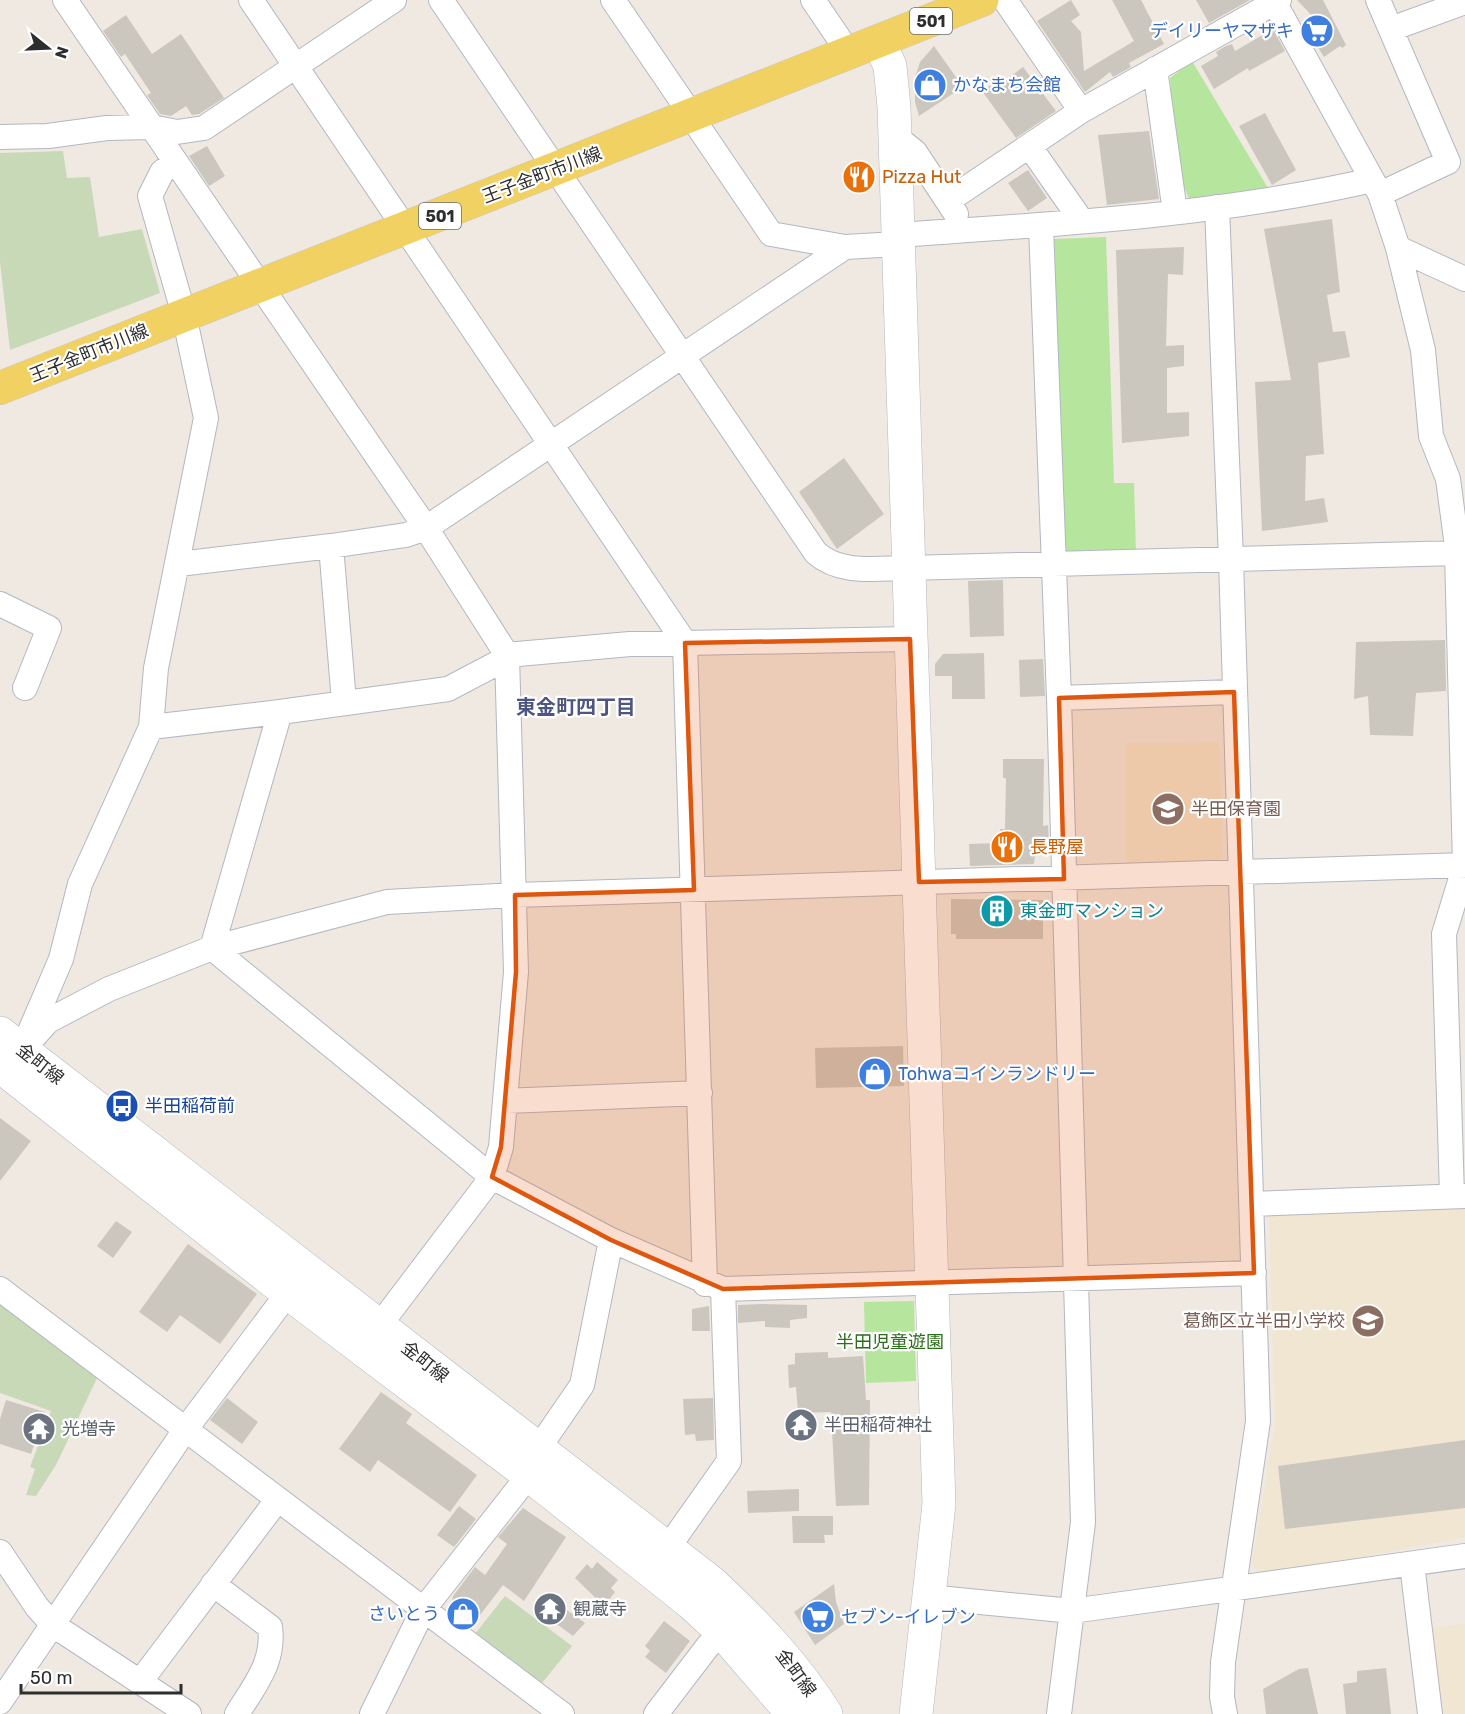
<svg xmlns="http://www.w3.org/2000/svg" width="1465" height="1714" font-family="Rubik,'Noto Sans JP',sans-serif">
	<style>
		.education { fill: #f0e6d1 }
		.green { fill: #b6e59e }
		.cemetery { fill: #c8d9b8 }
		.building { fill: #cbc7bf }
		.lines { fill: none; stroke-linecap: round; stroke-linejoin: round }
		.street-casing { stroke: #b4b7c1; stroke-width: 26 }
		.secondary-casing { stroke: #b4b7c1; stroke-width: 34 }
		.primary-casing { stroke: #c9c9c9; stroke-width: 34 }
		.street { stroke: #fff; stroke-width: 24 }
		.secondary { stroke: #fff; stroke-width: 33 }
		.primary { stroke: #f2d163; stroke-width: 33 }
		.marked { fill: #df570e; fill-opacity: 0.2; stroke: #df570e; stroke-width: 4.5; stroke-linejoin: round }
		.labels { text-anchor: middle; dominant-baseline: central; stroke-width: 4.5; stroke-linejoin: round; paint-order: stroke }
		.shield { fill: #fff; stroke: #6d6d6d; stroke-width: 1.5 }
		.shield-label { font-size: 16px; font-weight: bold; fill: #2e2e2e }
		.shop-label { font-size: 18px; fill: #366cbe; stroke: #fff; text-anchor: start }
		.street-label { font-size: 18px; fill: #2e2e2e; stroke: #fff }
		.food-label { font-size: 18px; fill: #c56008; stroke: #fff; text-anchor: start }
		.education-label { font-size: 18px; fill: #785e54; stroke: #fff; text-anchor: start }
		.culture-label { font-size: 18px; fill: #0d838f; stroke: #fff; text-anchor: start }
		.transit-label { font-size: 18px; fill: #164399; stroke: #fff; text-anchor: start }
		.park-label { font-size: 18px; fill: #2c6e1b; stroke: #fff }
		.worship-label { font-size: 18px; fill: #5b616d; stroke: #fff; text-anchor: start }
		.neighbourhood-label { font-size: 20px; font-weight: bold; fill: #4d5680; stroke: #fff }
	</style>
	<rect width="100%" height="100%" fill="#efe9e1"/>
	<path class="education" d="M1219,742l4,115 -7,6 -90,3v-123z
		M1465,1208v329l-201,39 -12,-11 23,-142 -6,-205 5,-5z
		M1465,1624v90h-30l-9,-85z"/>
	<path class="green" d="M1192,61l76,127 -79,11 -12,-30 -7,-91z
		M1106,237l8,246h20l2,70 -72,2 -10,-316z
		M914,1301l2,80 -50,2 -2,-81z"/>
	<path class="cemetery" d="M63,151l4,27 23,-1 9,60 43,-8 18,64 -150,57 -10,-88v-109z
		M0,1302l98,74 -42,89 -20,31 -10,-1 9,-26 -5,-2 21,-56 -51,-18z
		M505,1596l67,50 -30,37 -67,-49z"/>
	<path class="building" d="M1071,0l9,15 -9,6 10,11 3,39 50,-30 -22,-41h29l23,44 -35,19 2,4 -18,10 -3,-5 -25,20 -48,-71z
		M1196,0h54l-41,23z
		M1297,0h26l23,45 -4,3 -2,-2 -16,11 -19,-31 10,-7z
		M126,15l26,39 29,-20 43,64 -25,16 -7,1 -6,-9 -15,10 -11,-2 -13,-19 4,-2 -26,-39 -4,3 -18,-26z
		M1273,29l12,22 -36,20 -1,-3 -34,21 -13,-23 17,-10 -2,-4 8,-5 8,-3 3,7z
		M934,46l29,41 -44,29 -4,-14v-25l5,-15z
		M1023,67l33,44 -40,27 -34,-47 22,-14 2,3z
		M1265,113l31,57 -24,15 -33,-59z
		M1149,131l10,68 -52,6 -9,-70z
		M207,146l18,30 -16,10 -20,-30z
		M1028,170l19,28 -19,13 -20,-28z
		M1332,219l8,73 -13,3 6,37 12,-1 5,26 -32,6 6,91 -18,2 -1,45 19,-3 4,24 -66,9 -7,-149 36,-2 -27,-151z
		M1184,247l-1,28 -15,-1 -2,72 18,-1v21l-17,2v45l22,-1v24l-67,7 -6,-193z
		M844,458l40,56 -47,35 -38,-57z
		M1003,580l1,56 -34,1 -2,-56z
		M1445,640l1,51 -30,2 -3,43 -43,-1 -2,-39 -14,3 2,-57z
		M984,653l1,46h-33v-23h-17v-12l8,-10z
		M1043,659l2,37 -25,1 -1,-37z
		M1003,759h41l-1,67 5,-1 1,18h-13l-2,21 -64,2 -1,-22 31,-1v-14h5l1,-51h-3z
		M951,899l92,1v39h-87v-5h-5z
		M903,1046l1,40 -88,2 -1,-40z
		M0,1118l31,23 -31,40z
		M116,1221l16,11 -19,26 -16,-12z
		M188,1244l69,50 -37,50 -40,-29 -13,17 -28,-20z
		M762,1304l45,1v13l-17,2v8l-25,-1v-6l-27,2v-18z
		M709,1306l1,25h-18v-22z
		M828,1352v6l35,-2 3,44h4l-1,105 -33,1 -5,-94 -33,1 -2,-26 -7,1 -1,-23 7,-1v-11z
		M381,1392l31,22 -6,9 71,52 -27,37 -72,-52 -8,12 -31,-23z
		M227,1398l31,24 -16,22 -32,-24z
		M713,1398l1,42 -18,1 -1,-7 -10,1 -2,-36z
		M6,1400l39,12 -14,42 -31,-10v-25z
		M1465,1440v68l-180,21 -7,-63z
		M799,1489v22l-51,2 -1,-22z
		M459,1506l17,13 -22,28 -17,-12z
		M523,1508l43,29 -42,64 -21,-16 -32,42 -21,-16 3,-15 22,-29 10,8 22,-31 -9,-7z
		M792,1516h41v19h-9l1,8h-32z
		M597,1562l21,18 -7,8 4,4 -11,14 -29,-28 12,-14 5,5z
		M834,1584l2,18 8,22 -29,21 -21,-33z
		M554,1601l31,22 -12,13 -30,-22z
		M664,1621l26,20 -24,32 -21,-16 5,-6 -5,-5z
		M1308,1668l10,46h-52l-3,-25 36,-20z
		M1386,1668l5,46h-45l-3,-30 14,-2v-11z"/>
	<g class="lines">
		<g class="street-casing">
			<path id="street" d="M65,0l361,528 81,127 9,317 -15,175 -9,30 -113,149
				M251,0l434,643 20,641
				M441,0l375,553c25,22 61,15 92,15l549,-15
				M613,0l79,116
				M813,0l36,53
				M1005,0l76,111
				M1273,0l107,194 18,54 25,102 8,86 17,43 10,75
				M1378,0l70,162 -68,32
				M1391,29l74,-27
				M1155,69l20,143
				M691,116l80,118 74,13 52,-3
				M895,136l20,16 41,62
				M0,137l48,-1 59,-8 44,-1 26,5 27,-4 190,-128
				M1030,147l51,73
				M949,200l132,-89 198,-111
				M1217,207l14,353 27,861 -35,241 -1,35 3,17
				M1041,226l18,472 24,824 -24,192
				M897,235c158,-11 319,-19 475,-55
				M1398,248l67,31
				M331,546l13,156
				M179,564l152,-18 75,-11 20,-7 419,-281
				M0,604l49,24 -24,60
				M507,655l123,-11 280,-5
				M507,658l-59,31 -168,23 -68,236 280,229 119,63 112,49 531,-16
				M1059,698l175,-6
				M151,727l129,-15
				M28,1036l33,-77 19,-75 71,-157 5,-59 50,-250 -22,-103 -34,-119 12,-24 13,-10
				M22,1050l26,-29 61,-32 103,-41 175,-46 128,-7 950,-30
				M505,1101l195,-8
				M1452,1196l-8,-262 21,-69 -8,-312 8,-18
				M1252,1204l213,-8
				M0,1289l562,425
				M538,1449l44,-64 29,-145
				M667,1549l62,-88 -6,-172
				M0,1552l37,55 16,18 136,89
				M1412,1564l18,150
				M213,1584l57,43c5,35 -16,59 -33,87
				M928,1597l144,14 393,-55
				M140,1682l138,-183
				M0,1702l185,-272 112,-149
				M372,1714l51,-104 106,-135
				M656,1714l52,-68 14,-14"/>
		</g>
		<g class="secondary-casing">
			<path id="secondary" d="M879,42l11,24 4,41 45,1397 -23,210
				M0,1033l711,549c44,41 83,81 115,132
				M0,1066l288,227 241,182 162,128 31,29 71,82"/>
		</g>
		<g class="primary-casing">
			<path id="primary" d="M0,388l982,-388"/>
		</g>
		<use href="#street" class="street"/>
		<use href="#secondary" class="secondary"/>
		<use href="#primary" class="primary"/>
	</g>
	<path class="marked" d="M910,639l9,243 145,-3 -5,-181 175,-6 20,581 -531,16 -112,-49 -119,-63 9,-30 15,-175 -1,-77 179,-5 -9,-247z"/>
	<defs>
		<g id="supermarket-disc" transform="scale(1.725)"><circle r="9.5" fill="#3f7fe0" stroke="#fff"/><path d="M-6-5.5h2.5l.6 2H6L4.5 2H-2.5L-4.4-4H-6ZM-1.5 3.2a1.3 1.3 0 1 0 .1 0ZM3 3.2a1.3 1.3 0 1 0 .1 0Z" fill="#fff"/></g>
		<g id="shop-disc" transform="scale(1.725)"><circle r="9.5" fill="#3f7fe0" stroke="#fff"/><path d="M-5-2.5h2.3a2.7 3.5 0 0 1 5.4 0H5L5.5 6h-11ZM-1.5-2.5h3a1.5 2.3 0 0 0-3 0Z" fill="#fff"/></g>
		<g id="restaurant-disc" transform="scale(1.725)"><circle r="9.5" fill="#e8710a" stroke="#fff"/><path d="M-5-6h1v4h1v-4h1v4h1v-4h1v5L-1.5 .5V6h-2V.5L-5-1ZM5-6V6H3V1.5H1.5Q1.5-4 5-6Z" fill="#fff"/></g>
		<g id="school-disc" transform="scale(1.725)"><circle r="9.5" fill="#8d6e63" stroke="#fff"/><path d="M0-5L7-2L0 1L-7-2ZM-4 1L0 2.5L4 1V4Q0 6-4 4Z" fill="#fff"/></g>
		<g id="building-disc" transform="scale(1.725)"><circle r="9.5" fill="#0f9aa8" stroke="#fff"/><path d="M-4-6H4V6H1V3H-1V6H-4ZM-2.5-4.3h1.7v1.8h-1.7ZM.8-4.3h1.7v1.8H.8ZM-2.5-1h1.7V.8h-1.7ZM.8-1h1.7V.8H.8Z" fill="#fff"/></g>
		<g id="bus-disc" transform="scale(1.725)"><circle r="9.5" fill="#1a4fb4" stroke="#fff"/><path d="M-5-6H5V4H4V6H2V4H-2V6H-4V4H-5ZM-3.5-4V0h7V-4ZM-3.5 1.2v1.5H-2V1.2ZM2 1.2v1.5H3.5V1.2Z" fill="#fff"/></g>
		<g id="temple-disc" transform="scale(1.725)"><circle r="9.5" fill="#6b7280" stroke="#fff"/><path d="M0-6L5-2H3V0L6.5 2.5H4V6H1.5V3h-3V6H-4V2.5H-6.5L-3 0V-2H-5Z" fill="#fff"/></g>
	</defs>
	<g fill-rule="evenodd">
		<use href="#supermarket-disc" x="1317" y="31"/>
		<use href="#shop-disc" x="930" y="85"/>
		<use href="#restaurant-disc" x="859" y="177"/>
		<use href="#school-disc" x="1168" y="809"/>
		<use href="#restaurant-disc" x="1007" y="847"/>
		<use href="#building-disc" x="997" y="911"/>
		<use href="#shop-disc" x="875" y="1074"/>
		<use href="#bus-disc" x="122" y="1106"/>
		<use href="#school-disc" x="1368" y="1321"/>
		<use href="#temple-disc" x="801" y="1425"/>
		<use href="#temple-disc" x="39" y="1429"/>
		<use href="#temple-disc" x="550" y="1609"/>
		<use href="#shop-disc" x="463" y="1614"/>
		<use href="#supermarket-disc" x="818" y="1617"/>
	</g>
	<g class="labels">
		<g class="shield">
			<rect x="910" y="8" width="42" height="26" rx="4.5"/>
			<rect x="419" y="203" width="42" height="26" rx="4.5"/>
		</g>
		<g class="shield-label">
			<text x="931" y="21">501</text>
			<text x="440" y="216">501</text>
		</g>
		<g class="shop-label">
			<text x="1294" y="31" text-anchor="end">デイリーヤマザキ</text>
			<text x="953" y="85">かなまち会館</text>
			<text x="898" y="1074">Tohwaコインランドリー</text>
			<text x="440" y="1614" text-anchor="end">さいとう</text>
			<text x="841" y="1617">セブン-イレブン</text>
		</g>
		<g class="street-label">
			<text transform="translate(542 175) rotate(-21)">王子金町市川線</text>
			<text transform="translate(89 353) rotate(-22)">王子金町市川線</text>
			<text transform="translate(40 1064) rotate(38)">金町線</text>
			<text transform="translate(425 1362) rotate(38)">金町線</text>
			<text transform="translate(796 1673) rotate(53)">金町線</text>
		</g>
		<g class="food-label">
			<text x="882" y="177">Pizza Hut</text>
			<text x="1030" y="847">長野屋</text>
		</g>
		<g class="education-label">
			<text x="1191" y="809">半田保育園</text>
			<text x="1345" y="1321" text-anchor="end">葛飾区立半田小学校</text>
		</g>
		<g class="culture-label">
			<text x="1020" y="911">東金町マンション</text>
		</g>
		<g class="transit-label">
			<text x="145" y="1106">半田稲荷前</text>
		</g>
		<g class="park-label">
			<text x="890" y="1342">半田児童遊園</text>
		</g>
		<g class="worship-label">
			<text x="824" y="1425">半田稲荷神社</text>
			<text x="62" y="1429">光増寺</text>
			<text x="573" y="1609">観蔵寺</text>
		</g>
		<g class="neighbourhood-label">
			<text x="576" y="707">東金町四丁目</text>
		</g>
	</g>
	<g transform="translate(48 48) rotate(108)" stroke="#ffffff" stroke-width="4.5" paint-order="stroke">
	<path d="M0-4.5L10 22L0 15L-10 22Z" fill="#2e2e2e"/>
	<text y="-9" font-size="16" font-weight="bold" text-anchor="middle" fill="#2e2e2e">N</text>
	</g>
	<path d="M21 1684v9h160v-9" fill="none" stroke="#2e2e2e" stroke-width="3"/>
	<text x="30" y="1684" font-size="18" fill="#2e2e2e" stroke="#ffffff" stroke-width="4.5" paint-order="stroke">50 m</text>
</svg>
